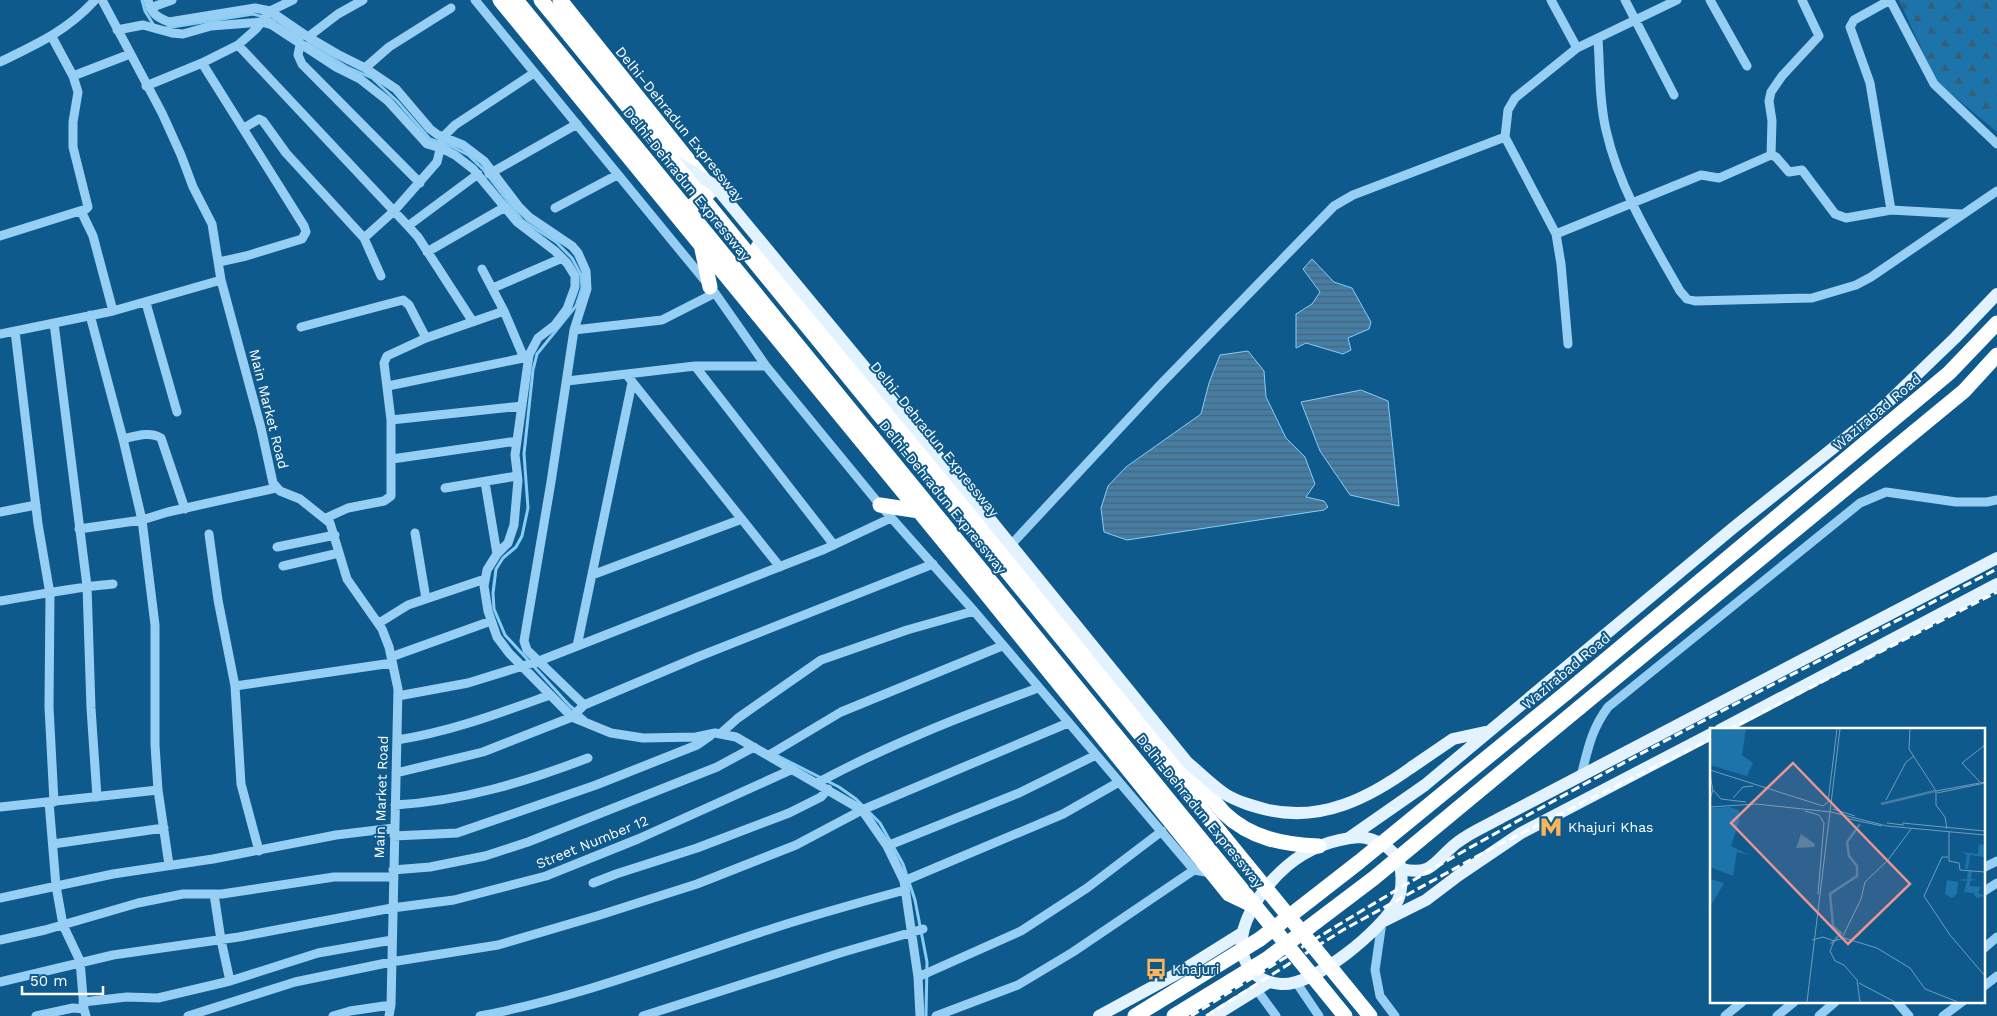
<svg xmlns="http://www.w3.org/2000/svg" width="1997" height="1016" font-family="'Work Sans',sans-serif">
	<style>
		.forest { fill: url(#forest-firs) }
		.water { fill: url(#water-rules); stroke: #87cdf7 }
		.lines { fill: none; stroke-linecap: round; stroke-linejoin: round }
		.stream { stroke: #87cdf7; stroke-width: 3 }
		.minor { stroke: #96cff3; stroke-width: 9 }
		.major { stroke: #e2f2ff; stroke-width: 12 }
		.highway { stroke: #fff; stroke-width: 15 }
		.rail { stroke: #fff; stroke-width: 3; stroke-dasharray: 9 4; stroke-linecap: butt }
		.major-bridge { stroke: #e2f2ff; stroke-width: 12 }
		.highway-bridge { stroke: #fff; stroke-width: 15 }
		.labels { text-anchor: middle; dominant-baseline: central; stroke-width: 4; stroke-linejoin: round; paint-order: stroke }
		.street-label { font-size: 14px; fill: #fff; stroke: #0f5a8d }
		.poi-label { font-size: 14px; fill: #fff; stroke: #0f5a8d; text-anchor: start }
		.inset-river { fill: none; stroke: #467da3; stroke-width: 2.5 }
		.inset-road { fill: none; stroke: #6f9cbb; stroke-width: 1 }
		.view { fill: #ea9494; fill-opacity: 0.15; stroke: #ea9494; stroke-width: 2.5 }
		.inset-edge { fill: none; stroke: #fff; stroke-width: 2.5 }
	</style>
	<defs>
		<pattern id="forest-firs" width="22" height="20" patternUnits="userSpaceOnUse" patternTransform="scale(1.25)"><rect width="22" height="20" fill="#1d74ab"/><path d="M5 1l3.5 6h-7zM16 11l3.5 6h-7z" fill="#375e77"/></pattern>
		<pattern id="water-rules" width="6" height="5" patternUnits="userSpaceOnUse" patternTransform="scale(1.25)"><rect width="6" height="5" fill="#467da3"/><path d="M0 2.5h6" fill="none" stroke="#496478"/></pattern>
	</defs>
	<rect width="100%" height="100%" fill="#0f5a8d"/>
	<path class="forest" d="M1899,0h98v132l-61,-51z"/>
	<path class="water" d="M1312,259l22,23 18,6 19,34 -2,7 -21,9 3,12 -8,4 -37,-11 -10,5v-34l16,-10 8,-12 -17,-23z
		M1248,351l16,20 2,26 20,41 19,19 10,27 -9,13 18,4 4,6 -4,3 -197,30 -23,-8 -3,-24 7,-22 18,-19 75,-53 8,-31 11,-28z
		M1361,390l27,11 11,105 -49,-11 -30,-44 -19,-49z"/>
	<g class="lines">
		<path class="stream" d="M142,0l3,11 8,13
			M166,28l87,-14 24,7 25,18
			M307,43l40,24 25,11 25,23 33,38 23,8 15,8 15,14 39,51 34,22 16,16 9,17 1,13 -6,18 -39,48 -4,16 -9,84 4,54 -6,28 -6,11 -13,11 -7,11 -3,24 1,16 11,26 65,71 15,12
			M774,754l65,33 17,12 24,24 23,41 12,36 12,62 -1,54"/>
		<path class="minor" d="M102,0l60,113 19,42 12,32 19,37 9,56 40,148 12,55 7,8 20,8 30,24 17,56 35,50 7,18 9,42 -7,316 -2,11
			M148,0c3,13 8,17 21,22l86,-14 15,3 38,26 29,17 28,14 31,21 34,40 8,6 25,10 21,16 35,46 10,10 43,29 6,7 8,18 1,18 -13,41 -23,152 -27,159 3,9 57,55
			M475,0l240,293 51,73 114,139 94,106 220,259 17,3
			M1551,0l26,48
			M1625,0l49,95
			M1710,0l37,66
			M1890,0l-36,20 -4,7 20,56 21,127
			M1890,0l44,84 63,60
			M150,8l22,-8
			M117,30l26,-5 29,8 11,1 28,-8 51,-4 10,3 64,42 24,12 28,22 39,43 14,4 14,7 18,14 44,53 38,29 12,12 8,13v11l-8,22 -12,16 -17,13 -9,17 -14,100 3,25 -4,45 -6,18 -11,11 -10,16 -3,16 4,25 9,26 12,16 63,64 39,16 32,5 53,-1 19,-4 21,4 126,73 25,36 17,35 14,96 2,39
			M308,37l30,-23 25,-14
			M1598,39c2,29 1,62 8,91 13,58 45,110 74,161l7,8 8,2 117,-3 44,-13 15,-8 126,-86
			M238,45l170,181 10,11 55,85
			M300,45l-2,10 4,9 118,119
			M0,62c37,-18 67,-31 95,-62
			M202,63l102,163 2,6 -4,7 -56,17 -27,6
			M365,68l24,-21 62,-39
			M73,76l57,-22
			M146,86l56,-23 36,-18 18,-16 14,-18 23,-11
			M244,128l15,-9 4,2 23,32 78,85 17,38
			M1505,137l51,97 145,-59 18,3 52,-23 5,2 13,15 13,-2 33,44 11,4 45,-8 71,4
			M1771,155l1,-34 -3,-20 2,-9 11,-16 37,-40 -17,-36
			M489,174l88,-50
			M555,208l62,-33
			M81,211l12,25 20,75
			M408,226l70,-52
			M1556,234l5,30 7,80
			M0,236l86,-27 2,-2 -15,-60v-25l5,-30 -5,-16 -21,-39
			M364,238l30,-27 43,-49 6,-25 12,-12 79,-52
			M427,252l78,-45
			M482,269l22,42 20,47
			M493,288l69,-30
			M146,303l31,109
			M90,315l33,124 19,81 13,105v120l3,45 11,75
			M54,323l33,263 4,122 6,89
			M301,327l102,-27 6,5 17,33
			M574,330l88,-10 53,-27
			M15,331l23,193 12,70 -1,113 5,95
			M0,334l113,-23 108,-31
			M695,366l139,179
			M626,374l154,193
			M567,381l128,-15h71
			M388,386l140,-29
			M391,420l131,-14
			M123,439c13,-3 27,-8 38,-1l24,71
			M392,459l125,-18
			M485,482l12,72
			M445,488l72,-12
			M0,512l36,-7
			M326,518l22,-10 36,-7 7,-5v-76l-7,-57 3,-7 39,-18 78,-27
			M79,529l63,-9 26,-8 108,-24
			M415,533l11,66
			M209,534l9,66 17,86 6,98 18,67
			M277,547l58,-12
			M1008,548l152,-163 174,-179 19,-11 152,-58 3,-27 7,-12 62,-50 100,-48
			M283,566l56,-13
			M592,575l150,-56
			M0,601c38,-6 75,-14 113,-17
			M379,623l29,-18 77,-26
			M577,646l55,-263
			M391,657l100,-36
			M235,686l157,-23
			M398,696l70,-13 71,-22 286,-112 66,-31
			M720,734l18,-16 83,-58 86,-30 67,-19
			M397,740c53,-8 103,-27 153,-45
			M769,755l72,-43 161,-66
			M396,773l87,-21 89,-35 12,-12 116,-49 233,-92
			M1581,776c7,-27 10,-46 27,-69l252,-204 26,-11 70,10h31l10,-2
			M817,783c71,-38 145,-67 221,-95
			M49,802l7,84 7,39 17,36 4,48 2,7
			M395,805c68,-4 130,-23 193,-47
			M0,807l158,-17
			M394,836l63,-3 139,-48 101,-40 13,-9
			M53,844l111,-16
			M887,846l132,-53 77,-38
			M1983,868l14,-7
			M393,870l37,-3 55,-11 43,-14 189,-75 37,-20
			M904,881l159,-67 56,-32
			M593,883l23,-9 81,-26 92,-35 32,-16 7,-8
			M1983,892l14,-9
			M214,894l7,46 9,41
			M0,898l113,-24 100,-15 123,-24 58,-7
			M1382,922l-7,48 5,26 15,20
			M0,940l45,-10 93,-27 45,-9h39l112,-17h59
			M1983,949l14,-12
			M918,977l103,-46 66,-43 75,-57
			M0,982l113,-27 126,-18 153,-29 62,-8 92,-24 92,-37 155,-70
			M1296,982l23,34
			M1983,987l14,-11
			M1257,990l19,26
			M83,1002l44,-5 31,1 72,-17 88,-28 74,-13
			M1897,1002l12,14
			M36,1016l37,-8 11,1
			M188,1016l107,-34 96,-20 107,-17 102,-30 97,-31 99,-39 66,-35 206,-87
			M333,1016l17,-5 41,-6
			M480,1016c101,-19 197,-57 294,-88 43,-14 87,-26 131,-38
			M643,1016l197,-63 83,-24
			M936,1016l82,-31 55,-33 121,-82
			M1725,1016l17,-14
			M1777,1016l17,-14
			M1819,1016l16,-14
			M1943,1016l19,-14"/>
		<path class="major" d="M1720,730l277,-146
			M1412,767l41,-28 32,-7
			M1360,837c15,2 26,7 36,19 7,10 7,32 2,44 -15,29 -83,86 -117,84 -13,-1 -25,-6 -32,-17 -23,-32 14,-81 38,-101 21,-18 47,-27 73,-29z
			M1349,838l76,-53 308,-257 144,-115 78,-75 42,-44
			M1402,869c32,8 34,-11 56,-27 13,-10 30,-17 44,-25l495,-259
			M1384,921l42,-21 33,-25 62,-42 190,-99
			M1099,1016l79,-43 64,-40
			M1214,1016l55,-34"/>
		<path class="highway" d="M500,0l450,549 279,345 25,12
			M560,0l144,180
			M678,217l34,-27
			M758,247l365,448 101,118c26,25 60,32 95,33
			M702,249l8,38
			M880,505l39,6
			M1566,693l383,-320 48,-50
			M1579,708l385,-317 33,-36"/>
		<path class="rail" d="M1728,730l269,-138
			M1191,1016c98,-61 197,-123 298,-179 166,-94 338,-180 508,-268
			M1206,1016l137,-86 151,-83 217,-108"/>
		<path class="major-bridge" d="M676,162l38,23 249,301 224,276c12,10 25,23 38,32 13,8 28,12 43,16 54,12 101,-12 144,-43"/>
		<path class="highway-bridge" d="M516,0l829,1016
			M541,0l829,1016
			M1135,1016l125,-77 99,-77 207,-169
			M1174,1016l93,-57 107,-81 205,-170"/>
	</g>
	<defs>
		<g id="metro-bare" transform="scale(1.725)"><path d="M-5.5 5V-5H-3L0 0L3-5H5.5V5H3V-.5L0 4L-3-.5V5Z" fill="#ffb458" stroke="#0f5a8d" stroke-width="2.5" paint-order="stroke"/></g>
		<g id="bus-bare" transform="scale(1.725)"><path d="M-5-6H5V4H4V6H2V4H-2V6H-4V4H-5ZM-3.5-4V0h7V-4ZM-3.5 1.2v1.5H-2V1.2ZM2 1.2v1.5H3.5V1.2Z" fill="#ffb458" stroke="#0f5a8d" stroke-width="2.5" paint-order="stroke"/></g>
	</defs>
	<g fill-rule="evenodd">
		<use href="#metro-bare" x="1551" y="827"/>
		<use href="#bus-bare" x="1156" y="969"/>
	</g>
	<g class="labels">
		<g class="street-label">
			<text transform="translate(680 124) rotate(51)">Delhi–Dehradun Expressway</text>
			<text transform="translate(687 184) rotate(51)">Delhi-Dehradun Expressway</text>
			<text transform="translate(269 409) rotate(76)">Main Market Road</text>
			<text transform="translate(1877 412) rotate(-40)">Wazirabad Road</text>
			<text transform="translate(935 439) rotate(51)">Delhi–Dehradun Expressway</text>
			<text transform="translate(943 497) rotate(51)">Delhi-Dehradun Expressway</text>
			<text transform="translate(1566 671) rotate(-40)">Wazirabad Road</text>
			<text transform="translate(381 797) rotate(-88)">Main Market Road</text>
			<text transform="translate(1200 811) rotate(51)">Delhi-Dehradun Expressway</text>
			<text transform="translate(592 842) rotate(-22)">Street Number 12</text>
		</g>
		<g class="poi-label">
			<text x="1568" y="827">Khajuri Khas</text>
			<text x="1172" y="969">Khajuri</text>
		</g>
	</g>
	<g transform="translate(1710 728)">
		<rect width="275" height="275" fill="#0f5a8d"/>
		<path d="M269,116l6,1v12l-15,-2 -2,14h-3l2,-14 -5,-3 16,2zM258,142l4,1 -1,8 6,1 -7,1v5l11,1 -3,6 7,3 -8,2 -4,-5 -9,-1 3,-11 -9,-1 9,-1zM237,152l11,2 -1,12 -5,4 -7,-4z" fill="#1d74ab"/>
		<path d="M0,1h36l-4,26 11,8 -6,13 -37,-11zM20,79l9,3v12l-8,24 18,9 -12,-3 -4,24 -23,-9v-59zM0,151l14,4 -14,24z" fill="#1d74ab"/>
		<path d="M91,106l14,10 -1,3 -18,1z" fill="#467da3"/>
		<path class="inset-river" d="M171,76l54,-13M121,216l10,-11 -8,-7 -3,-32 27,-18v-10l-8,-10 -2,-14 13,-18"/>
		<path class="inset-road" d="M200,1l-1,20 27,42v14l9,12 2,12M0,42l113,36M0,47l3,15 -3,9M270,54l-18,-19 23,-18M3,62l8,9 25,3M226,63l49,-9M227,65l48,-10M23,70l10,-11 10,-1M176,72l20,-38 8,-6M113,78l5,-4 9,-73M0,79l46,-3 75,8 56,14 98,9M123,81l22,7M95,83l14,4 5,8 -6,71M135,90l37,8M177,95l17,2M192,95l83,8M239,104v29l10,2 1,7 25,2M238,129h-6l-18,39 26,39 35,41M132,210l19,-39 4,-17 23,-22 23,-31M102,212l11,-3 11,4 10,-3 33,10 33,20 15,21 33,13M124,213l-4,10 5,10 9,4 13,15 3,22M149,255l36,19M97,274l33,-273"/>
		<path class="view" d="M83,35l117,121 -62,60 -117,-121z"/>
		<rect width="275" height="275" class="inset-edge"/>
	</g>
	<path d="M22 986v8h81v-8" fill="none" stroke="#ffffff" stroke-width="2.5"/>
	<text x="30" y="986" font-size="15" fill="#ffffff" stroke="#0f5a8d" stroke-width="4" paint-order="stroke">50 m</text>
</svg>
